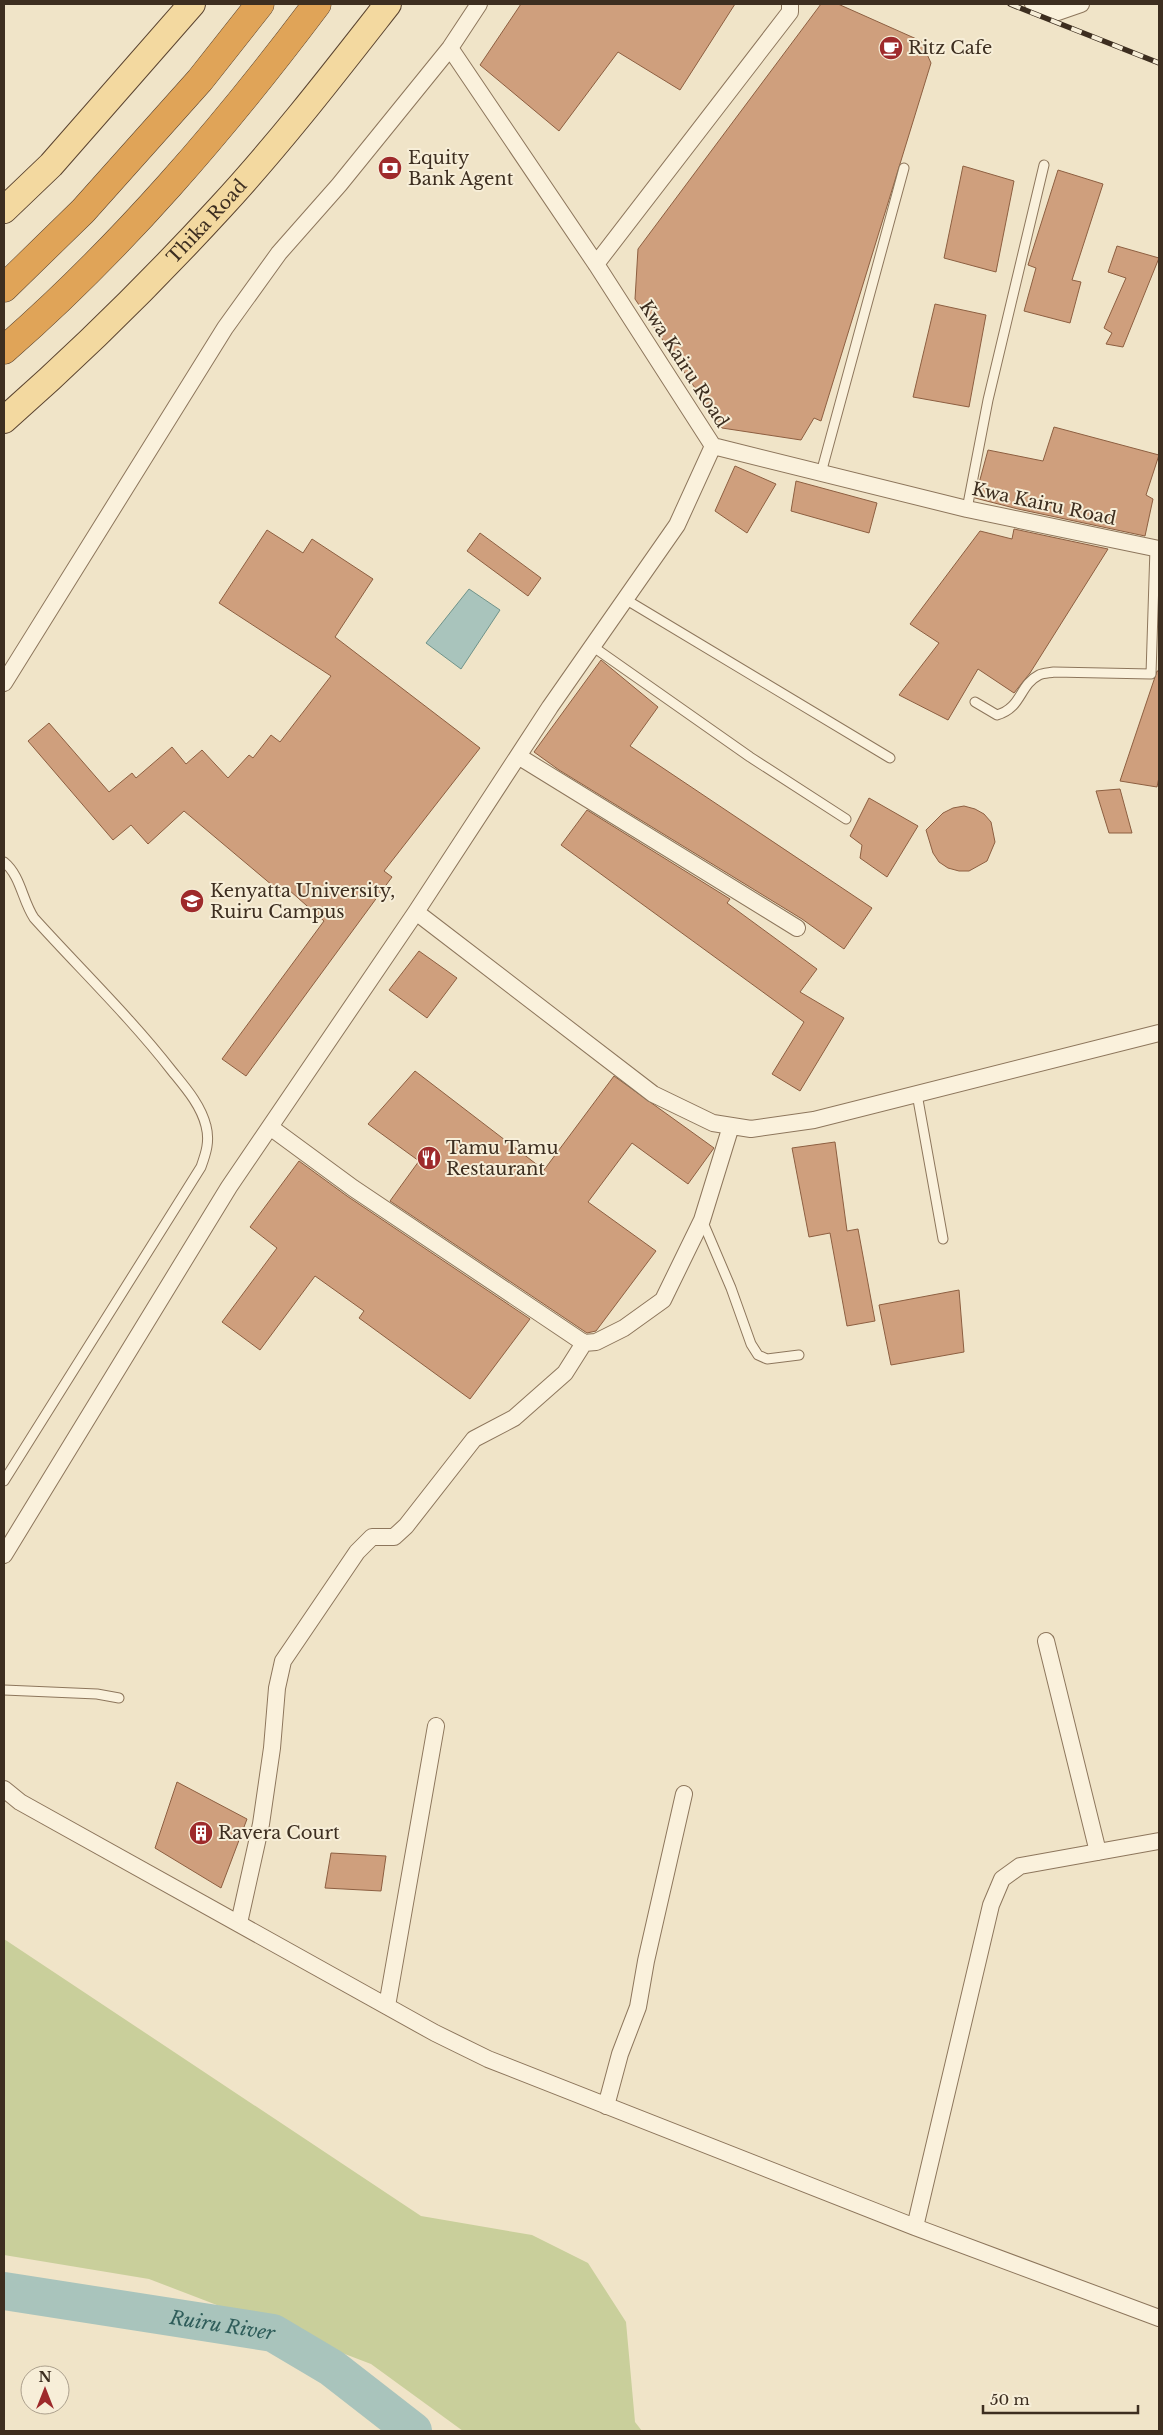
<svg xmlns="http://www.w3.org/2000/svg" width="1163" height="2435" font-family="'Libre Baskerville',serif">
	<style>
		.green { fill: #c9cf9b }
		.water { fill: #a9c4bc; stroke: #6f938a }
		.lines { fill: none; stroke-linecap: round; stroke-linejoin: round }
		.river { stroke: #a9c4bc; stroke-width: 38 }
		.building { fill: #cf9f7d; stroke: #8d5f41 }
		.lane-casing { stroke: #8d765c; stroke-width: 11 }
		.street-casing { stroke: #8d765c; stroke-width: 18 }
		.primary-casing { stroke: #5b4430; stroke-width: 28 }
		.highway-casing { stroke: #5b4430; stroke-width: 29 }
		.lane { stroke: #faf1dc; stroke-width: 9 }
		.street { stroke: #faf1dc; stroke-width: 16 }
		.primary { stroke: #f3d9a0; stroke-width: 26 }
		.highway { stroke: #e0a458; stroke-width: 28 }
		.rail-casing { stroke: #3d2e20; stroke-width: 5.5 }
		.rail { stroke: #f7eed8; stroke-width: 4; stroke-dasharray: 11; stroke-linecap: butt }
		.labels { text-anchor: middle; dominant-baseline: central; stroke-width: 4; stroke-linejoin: round; paint-order: stroke }
		.poi-label { font-size: 18px; fill: #3d2e20; stroke: #f7eed8; text-anchor: start }
		.street-label { font-size: 18px; fill: #3d2e20; stroke: #f7eed8 }
		.water-label { font-size: 19px; font-style: italic; fill: #2f5d5a; stroke: #f7eed8 }
	</style>
	<rect width="100%" height="100%" fill="#f0e4c8"/>
	<path class="green" d="M4,1939l417,277 111,19 56,28 38,59 9,100 7,9h-179l-92,-67 -222,-85 -145,-24z"/>
	<path class="water" d="M469,589l31,21 -39,59 -35,-26z"/>
	<g class="lines">
		<path class="river" id="s1" d="M4,2291l269,42 59,35 81,63"/>
	</g>
	<path class="building" d="M521,4h214l-55,86 -62,-38 -59,79 -79,-66z
		M821,4h17l83,37 10,22 -110,358 -7,-3 -13,22 -79,-12 -87,-129 3,-50z
		M963,166l51,15 -18,91 -52,-14z
		M1058,170l45,14 -31,96 9,2 -11,41 -46,-12 12,-43 -8,-3z
		M1117,246l42,12 -36,89 -17,-3 6,-11 -8,-5 22,-50 -18,-6z
		M935,304l51,11 -17,92 -56,-10z
		M1054,427l105,28 -13,40 7,4 -8,37 -127,-27 -43,-11 13,-48 55,11z
		M735,466l41,18 -29,49 -32,-22z
		M796,481l81,22 -8,30 -78,-22z
		M1014,529l94,20 -78,124 -16,20 -36,-24 -30,51 -49,-25 40,-52 -29,-19 70,-93 32,8z
		M267,530l36,23 9,-14 61,40 -38,58 145,111 -96,123 8,6 -146,199 -24,-17 102,-138 -35,-31 -4,6 -101,-85 -36,33 -17,-19 -18,15 -85,-99 21,-18 60,69 23,-19 4,5 36,-31 14,17 16,-14 26,28 21,-23 4,3 18,-23 9,7 51,-66 -112,-73z
		M480,533l61,45 -13,18 -61,-45z
		M601,660l57,47 -28,39 242,162 -28,41 -42,-30 -243,-149 -25,-18z
		M1157,671h2v106l-2,10 -37,-6z
		M1120,789l12,44h-23l-13,-42z
		M869,798l49,28 -31,51 -27,-19 2,-13 -12,-9z
		M964,806l11,3 9,5 7,8 4,20 -8,19 -18,10h-10l-11,-3 -9,-6 -6,-9 -7,-23 17,-17 10,-5z
		M587,810l143,89 -3,4 90,66 -17,23 44,26 -44,73 -28,-17 32,-52 -243,-177z
		M419,951l38,27 -30,40 -38,-28z
		M415,1071l129,99 70,-94 100,72 -26,36 -56,-41 -44,59 68,49 -60,80 -9,2 -197,-132 29,-40 -51,-37z
		M835,1142l12,89 11,-2 17,92 -28,5 -17,-93 -21,4 -17,-89z
		M299,1161l48,35 183,123 -60,80 -111,-81 5,-7 -49,-35 -55,74 -38,-28 55,-74 -27,-21z
		M959,1290l5,62 -73,13 -12,-60z
		M177,1782l70,37 -26,69 -66,-40z
		M331,1853l55,3 -5,35 -56,-3z"/>
	<g class="lines">
		<g class="lane-casing">
			<path id="lane" d="M821,473l83,-305
				M967,509l21,-109 56,-235
				M625,599l265,159
				M592,646l158,111 96,62
				M975,702l22,13c25,-7 22,-30 42,-40 4,-2 10,-2 15,-3l97,2 4,-126
				M4,862c17,14 18,38 30,56 46,51 96,99 138,153 13,16 29,34 34,55 4,15 0,27 -5,41l-197,314
				M917,1094l26,145
				M702,1220l29,68 20,56 7,11 9,4 32,-4
				M4,1690l93,4 22,4"/>
		</g>
		<g class="street-casing">
			<path id="street" d="M1033,4l22,9 26,-9
				M450,48l146,216 117,182 254,63 192,40
				M596,264l194,-252v-8
				M4,683l221,-355 54,-75 60,-68 111,-137 29,-44
				M518,756l279,172
				M416,912l237,182 60,29 38,6 63,-9 345,-87
				M270,1127l83,61 231,155 12,-1 28,-14 39,-28 39,-80 29,-94
				M4,1555l225,-368 187,-275 134,-205 127,-182 36,-79
				M1046,1641l52,211
				M4,1789l16,13 415,231 53,26 427,168 244,91
				M239,1923l22,-99 11,-76 5,-60 6,-27 74,-109 15,-15h22l12,-11 68,-87 40,-21 51,-45 19,-30
				M387,2006l49,-280
				M606,2106l14,-52 18,-47 8,-46 38,-167
				M915,2227l76,-322 11,-26 18,-13 139,-25"/>
		</g>
		<g class="primary-casing">
			<g id="primary">
				<path d="M4,210l47,-45 141,-161"/>
				<path id="s2" d="M4,420c75,-66 148,-138 216,-212 60,-65 114,-135 168,-204"/>
			</g>
		</g>
		<g class="highway-casing">
			<path id="highway" d="M4,288l79,-77 117,-131 60,-76
				M4,350c118,-103 219,-221 313,-346"/>
		</g>
		<use href="#lane" class="lane"/>
		<use href="#street" class="street"/>
		<use href="#primary" class="primary"/>
		<use href="#highway" class="highway"/>
		<g class="rail-casing">
			<path id="rail" d="M1010,4l149,59"/>
		</g>
		<use href="#rail" class="rail"/>
	</g>
	<defs>
		<g id="cafe-disc" transform="scale(1.25)"><circle r="9.5" fill="#9e2a2b" stroke="#f7eed8"/><path d="M-5.5-4.5H6V0H3Q3 3.5 0 3.5H-2.5Q-5.5 3.5-5.5 0ZM3-3.2v2h1.7v-2ZM-6 4.5H4V6H-6Z" fill="#fff"/></g>
		<g id="bank-disc" transform="scale(1.25)"><circle r="9.5" fill="#9e2a2b" stroke="#f7eed8"/><path d="M-6-4H6V4H-6ZM0-2.3a2.3 2.3 0 1 0 0 4.6a2.3 2.3 0 1 0 0-4.6Z" fill="#fff"/></g>
		<g id="university-disc" transform="scale(1.25)"><circle r="9.5" fill="#9e2a2b" stroke="#f7eed8"/><path d="M0-5L7-2L0 1L-7-2ZM-4 1L0 2.5L4 1V4Q0 6-4 4Z" fill="#fff"/></g>
		<g id="restaurant-disc" transform="scale(1.25)"><circle r="9.5" fill="#9e2a2b" stroke="#f7eed8"/><path d="M-5-6h1v4h1v-4h1v4h1v-4h1v5L-1.5 .5V6h-2V.5L-5-1ZM5-6V6H3V1.5H1.5Q1.5-4 5-6Z" fill="#fff"/></g>
		<g id="building-disc" transform="scale(1.25)"><circle r="9.5" fill="#9e2a2b" stroke="#f7eed8"/><path d="M-4-6H4V6H1V3H-1V6H-4ZM-2.5-4.3h1.7v1.8h-1.7ZM.8-4.3h1.7v1.8H.8ZM-2.5-1h1.7V.8h-1.7ZM.8-1h1.7V.8H.8Z" fill="#fff"/></g>
	</defs>
	<g fill-rule="evenodd">
		<use href="#cafe-disc" x="891" y="48"/>
		<use href="#bank-disc" x="390" y="168"/>
		<use href="#university-disc" x="192" y="901"/>
		<use href="#restaurant-disc" x="429" y="1158"/>
		<use href="#building-disc" x="201" y="1833"/>
	</g>
	<g class="labels">
		<g class="poi-label">
			<text x="908" y="48">Ritz Cafe</text>
			<text x="408" y="158">Equity<tspan x="408" dy="21">Bank Agent</tspan></text>
			<text x="210" y="891">Kenyatta University,<tspan x="210" dy="21">Ruiru Campus</tspan></text>
			<text x="446" y="1148">Tamu Tamu<tspan x="446" dy="21">Restaurant</tspan></text>
			<text x="218" y="1833">Ravera Court</text>
		</g>
		<g class="street-label">
			<text stroke="none"><textPath href="#s2" startOffset="284">Thika Road</textPath></text>
			<text transform="translate(684 364) rotate(57)">Kwa Kairu Road</text>
			<text transform="translate(1044 504) rotate(12)">Kwa Kairu Road</text>
		</g>
		<g class="water-label">
			<text stroke="none"><textPath href="#s1" startOffset="221">Ruiru River</textPath></text>
		</g>
	</g>
	<rect width="1163" height="2435" fill="none" stroke="#3d2e20" stroke-width="10"/>
	<g transform="translate(45 2390)"><circle r="24" fill="#f7eed8" stroke="#ada18e"/>
	<path d="M0-4L9 19L0 12L-9 19Z" fill="#9e2a2b"/>
	<text y="-8" font-size="14" font-weight="bold" text-anchor="middle" fill="#3d2e20">N</text>
	</g>
	<path d="M983 2405v8h155v-8" fill="none" stroke="#3d2e20" stroke-width="2.5"/>
	<text x="990" y="2405" font-size="15" fill="#3d2e20" stroke="#f7eed8" stroke-width="4" paint-order="stroke">50 m</text>
</svg>
